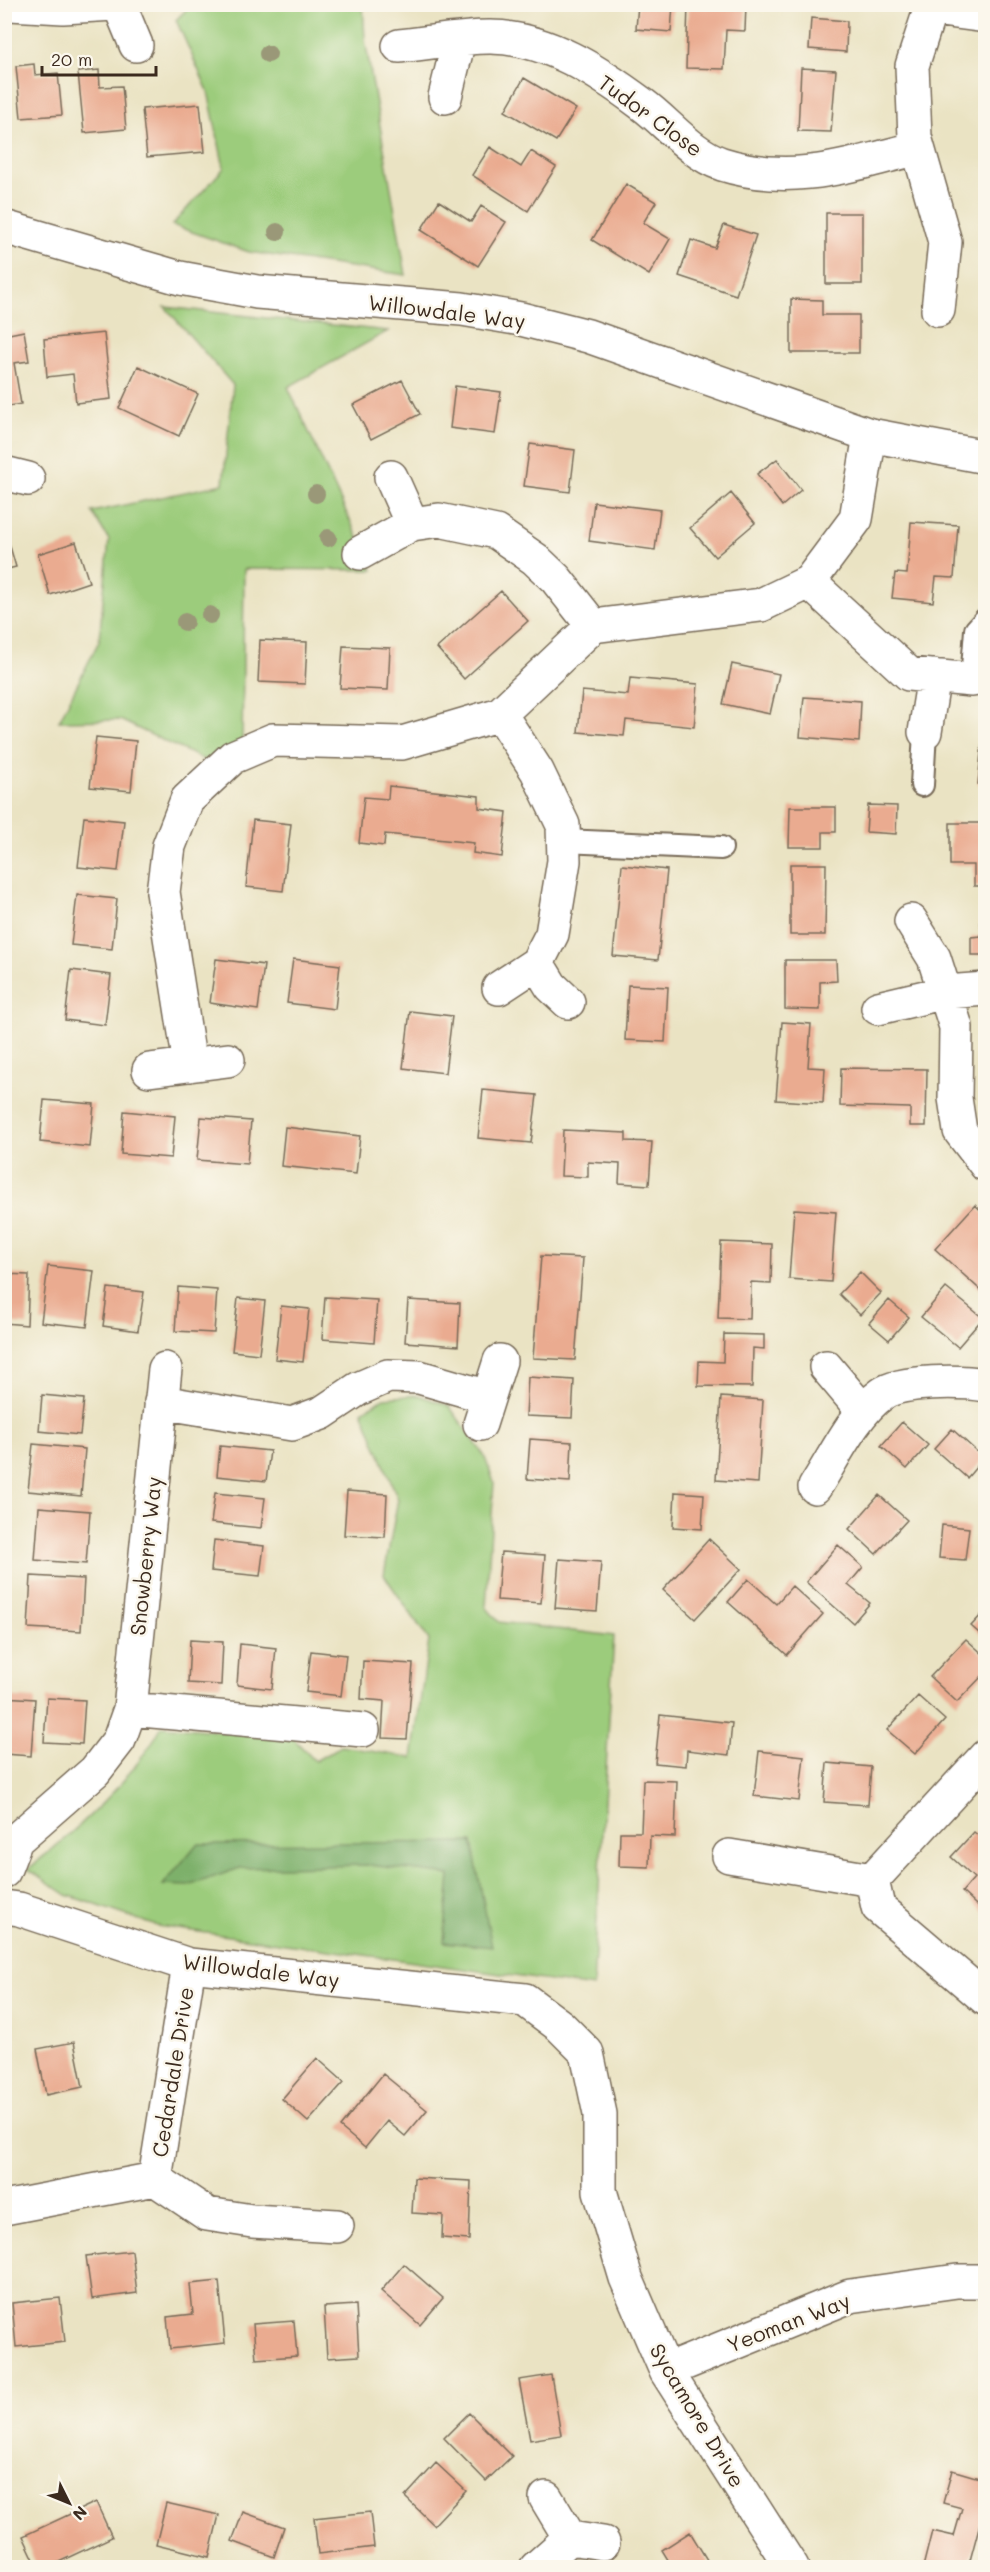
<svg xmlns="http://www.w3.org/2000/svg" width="990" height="2572" font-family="Mali,sans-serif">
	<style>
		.green { fill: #9ccc7b; stroke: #6c7b4c; stroke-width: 1.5 }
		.forest { fill: #7db06b; stroke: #5c6d44; stroke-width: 1.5 }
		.building { fill: #eaab90 }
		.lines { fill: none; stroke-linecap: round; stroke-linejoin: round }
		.service-casing { stroke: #786b58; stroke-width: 26 }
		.minor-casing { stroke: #786b58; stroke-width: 36 }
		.tertiary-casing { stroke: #786b58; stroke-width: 36 }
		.service { stroke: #fff; stroke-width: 22 }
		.minor { stroke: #fff; stroke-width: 33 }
		.tertiary { stroke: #fff; stroke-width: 33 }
		.tree { fill: #9a9878 }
		.labels { text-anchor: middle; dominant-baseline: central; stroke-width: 5; stroke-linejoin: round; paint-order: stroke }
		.street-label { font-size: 21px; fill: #3b2a1e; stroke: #fbf7ec }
	</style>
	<rect width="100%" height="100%" fill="#fbf7ec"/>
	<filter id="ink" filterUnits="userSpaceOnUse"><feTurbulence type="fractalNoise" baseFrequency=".0167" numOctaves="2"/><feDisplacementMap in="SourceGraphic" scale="12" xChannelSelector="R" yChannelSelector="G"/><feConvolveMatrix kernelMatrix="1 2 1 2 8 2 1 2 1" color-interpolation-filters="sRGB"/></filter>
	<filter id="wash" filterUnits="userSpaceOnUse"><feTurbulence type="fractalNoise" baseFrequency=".008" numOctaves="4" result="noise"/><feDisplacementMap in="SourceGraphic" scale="24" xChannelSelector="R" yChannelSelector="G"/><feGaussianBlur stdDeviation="1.35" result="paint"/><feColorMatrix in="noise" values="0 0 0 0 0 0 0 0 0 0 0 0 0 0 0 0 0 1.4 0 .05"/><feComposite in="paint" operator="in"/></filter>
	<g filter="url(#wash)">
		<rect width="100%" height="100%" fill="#eae3c3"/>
		<path class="green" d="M191,5h172l2,35 41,235 -157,-23 -77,-27 52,-57 -16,-77 -32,-71z
			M165,307l223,24 -100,56 85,183 -129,-1 -2,184 -21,15 -101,-48 -61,1 40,-80 10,-101 -17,-28 131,-28 10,-99z
			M418,1395l31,11 35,49 10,27 -8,125 13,15 115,14 -21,351 -436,-61 -90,-31 -39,-26c50,-40 102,-86 134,-143l131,12 22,23 26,-15 71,12 17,-118 -45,-65 14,-76 -36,-88 22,-13z"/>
		<path class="forest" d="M472,1842l20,105 -48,-5 6,-67 -81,-10 -129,3 -52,18 -25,-1 34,-41z"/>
		<g id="blocks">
			<path class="building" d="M638,4h35l-2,28 -35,-3z
				M688,4h58l-1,27 -19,-1 -2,39 -38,-1z
				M823,4h27l-1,5z
				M811,18l36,3 -1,31 -37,-3z
				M34,64l1,11 23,-2 4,42 -41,3 -5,-52z
				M801,68l35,2 -5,62 -33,-1z
				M99,70l1,17 22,-1 4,43 -42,4 -6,-61z
				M524,78l52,31 -20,32 -51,-30z
				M200,104l5,48 -58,5 -5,-48z
				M490,147l31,20 10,-16 25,16 -28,44 -56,-36z
				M626,184l30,18 -13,21 27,16 -21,36 -57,-35z
				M439,201l32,21 10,-16 25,16 -28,44 -57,-36z
				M826,213h36v71h-36z
				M724,225l32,10 -20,60 -57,-19 12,-36 24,8z
				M791,299l31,1v15h37v38h-68z
				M24,331l5,30 -15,2 7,41 -17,3v-72z
				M104,333l7,66 -35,4 -3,-29 -26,3 -3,-38z
				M138,366l60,28 -19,42 -60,-28z
				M402,380l18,34 -49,25 -18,-34z
				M455,386l46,6 -6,42 -45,-6z
				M530,444l45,6 -5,42 -46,-6z
				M777,459l24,31 -19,16 -25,-32z
				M731,493l24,30 -40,34 -25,-29z
				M594,502l66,8 -5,40 -66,-9z
				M911,522l47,3 -4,53 -18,-1 -3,25 -41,-4 3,-25 12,1z
				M4,526l12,41 -12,3z
				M76,542l13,40 -39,13 -12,-41z
				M501,591l27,30 -64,58 -27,-31z
				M260,640l47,2 -2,42 -47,-2z
				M343,646l47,2 -2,42 -48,-2z
				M732,664l47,10 -9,40 -47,-10z
				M630,678l68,6 -4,43 -68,-7 -2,16 -46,-4 4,-41 46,4z
				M804,697l57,4 -2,41 -59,-5z
				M96,737l40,4 -5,50 -41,-4z
				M982,742h4v43l-8,-1z
				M389,786l90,10v12l28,4 -5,45 -29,-4 1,-10 -68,-7 -21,-2 -1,12 -25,-3 5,-46 24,2z
				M868,805l29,1 -1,28 -30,-2z
				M790,807h46v25h-13v15h-34z
				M84,817l40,4 -6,50 -40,-4z
				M253,820l38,4 -8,67 -37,-4z
				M950,823h36v63h-12v-21h-24z
				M790,864h36l-1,71h-35z
				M622,865l45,5 -9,90 -45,-4z
				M77,895l40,4 -5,50 -41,-4z
				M980,906h6v49h-15v-18l10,-1z
				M216,959l48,6 -6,45 -48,-7z
				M293,959l47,6 -5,44 -48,-6z
				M785,960h51l1,21 -17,1v28l-35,-1z
				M71,970l40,5 -6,50 -40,-5z
				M628,985l40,2 -3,55 -40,-2z
				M410,1011l42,5 -7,57 -42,-5z
				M782,1022l29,2 -3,43 17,1 -2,35 -47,-3z
				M841,1068l86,1 -1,57h-16v-18l-70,-2z
				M483,1090l54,5 -6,48 -53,-5z
				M44,1100l50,4 -4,43 -50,-5z
				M124,1111l51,5 -4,42 -50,-4z
				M201,1117l50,4 -4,43 -50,-4z
				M285,1127l75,9 -4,38 -75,-8z
				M563,1130l63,3v8l26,1 -3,43 -30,-2 1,-19 -32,-2v15l-27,-1z
				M975,1205l11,10v80l-51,-46z
				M794,1209l42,3 -5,70 -42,-3z
				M721,1242l51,2 -1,39 -20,-1 -1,37 -32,-1z
				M541,1256l42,2 -8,102 -42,-2z
				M48,1266l46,5 -7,56 -46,-5z
				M860,1272l21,21 -21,22 -21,-21z
				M4,1274l25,1 -2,50 -23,-2z
				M178,1287l39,3 -3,43 -39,-2z
				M108,1288l36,4 -6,39 -35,-5z
				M946,1288l37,30 -25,29 -37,-30z
				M325,1297l52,3 -3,43 -52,-4z
				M238,1298l27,3 -6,53 -27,-3z
				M408,1300l52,3 -2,43 -53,-4z
				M889,1300l20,17 -20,23 -20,-17z
				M281,1306l28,3 -6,53 -28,-3z
				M724,1334l40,1v14l-11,-1 -1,39 -54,-1 1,-25 24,1z
				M528,1377l46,3 -2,38 -46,-2z
				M42,1395l42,4 -4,36 -41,-4z
				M721,1397l42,3 -5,83 -42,-3z
				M902,1422l26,23 -21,24 -26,-23z
				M952,1429l32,29 -17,20 -33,-29z
				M530,1439l42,3 -2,40 -43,-3z
				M33,1444l52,5 -4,47 -53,-5z
				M220,1446l50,5 -4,30 -49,-5z
				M347,1491l40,3 -2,43 -41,-2z
				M675,1492l29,2 -2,35 -29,-2z
				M215,1493l50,5 -4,30 -50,-5z
				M879,1495l28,25 -31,34 -27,-25z
				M39,1507l51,4 -4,53 -51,-4z
				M942,1525l27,3 -4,32 -26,-2z
				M709,1539l32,30 -46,50 -32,-29z
				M214,1540l50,6 -4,30 -49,-5z
				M838,1545l25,22 -15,18 22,18 -17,20 -47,-41z
				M501,1552l44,3 -4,48 -44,-3z
				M559,1559l42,3 -4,49 -42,-3z
				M31,1576l53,3 -3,52 -53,-3z
				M748,1579l28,25 16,-18 31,28 -36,41 -59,-53z
				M986,1610v29l-15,-13z
				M966,1639l20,18v15l-29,30 -27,-25z
				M190,1640l33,2 -2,43 -33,-2z
				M240,1644l36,4 -4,41 -35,-4z
				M311,1651l35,4 -5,41 -35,-4z
				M363,1661l50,3 -6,75 -25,-1 2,-37 -23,-2z
				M918,1696l27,24 -30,34 -28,-24z
				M4,1697l31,2 -4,57 -27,-2z
				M47,1698l38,2 -3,44 -38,-2z
				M660,1715l72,8 -3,32 -42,-5 -1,16 -31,-3z
				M759,1751l45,5 -5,45 -45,-5z
				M827,1763l44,4 -3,38 -44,-3z
				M643,1780l34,1 -2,56 -25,-1 -1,31 -30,-1 1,-34h21z
				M974,1832l12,10v72l-24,-22 12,-14 -23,-21z
				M74,2042l9,45 -37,8 -9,-46z
				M317,2058l27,24 -36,40 -26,-23z
				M383,2074l44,36 -22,26 -18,-15 -22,27 -25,-21z
				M414,2178l57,3 -2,59 -27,-2 1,-23 -31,-2z
				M132,2251l5,42 -45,6 -6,-43z
				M404,2264l39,34 -23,27 -39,-34z
				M219,2281l6,62 -55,6 -3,-32 26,-3 -3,-30z
				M60,2298l5,44 -49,5 -4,-44z
				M356,2305l3,51 -32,2 -3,-51z
				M294,2321l3,35 -41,3 -3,-35z
				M551,2375l10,60 -31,5 -11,-60z
				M469,2413l43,43 -26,25 -42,-43z
				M436,2463l30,28 -32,34 -29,-28z
				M952,2470l34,10v21l-18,67 -45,-1 9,-36 22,5 8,-28 -19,-5z
				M96,2502l16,35 -66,31h-8l-15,-32z
				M166,2503l53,12 -10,42 -53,-13z
				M243,2512l41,15 -10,30 -42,-16z
				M370,2512l4,35 -56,7 -4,-36z
				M690,2532l22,36h-39l-11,-18z"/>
		</g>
	</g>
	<g filter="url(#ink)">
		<use href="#blocks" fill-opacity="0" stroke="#786b58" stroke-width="1.5"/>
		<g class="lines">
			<g class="service-casing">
				<path id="service" d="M972,680l4,-50 10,-11
					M922,785l3,-53
					M564,841l157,7"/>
			</g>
			<g class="minor-casing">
				<path id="minor" d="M10,4l53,3 51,-3
					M119,4l17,41
					M932,4l-20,62 3,71 30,105 -7,68
					M933,9l53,7
					M399,46c30,-3 61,-9 91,-9 56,0 109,35 152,67 26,19 48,49 80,60 70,22 128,1 196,-16
					M445,97l14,-57
					M4,473l24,6
					M391,477l21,47
					M360,553l52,-29 27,-4 57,12 39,27 21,20 37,47
					M809,582l100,92 63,6
					M925,732l9,-56
					M911,921l23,37 22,69 -1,71 5,33 26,34
					M537,963l14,23 17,16
					M499,988l38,-25 15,-29 12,-73 -1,-36 -26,-54 -37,-57
					M878,1008l68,-16 40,-3
					M190,1065l-27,-173 6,-46 18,-46 46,-43 40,-17 129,3 98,-29 93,-88 168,-21 48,-23 47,-63 14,-84
					M149,1070l79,-10
					M826,1367l37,44
					M161,1402l131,22 30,-11 36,-24 30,-13 31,1 69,20
					M480,1424l20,-63
					M815,1487c19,-29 39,-73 67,-93 19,-14 80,-13 104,-9
					M130,1709l233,21
					M986,1756l-114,124 6,27 108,92
					M729,1856l143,24
					M4,1871l12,-31 79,-69 24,-31 11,-31 35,-340
					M189,1965l-34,214 52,35 45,7 85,5
					M4,2208l151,-29
					M546,2498l24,40
					M536,2568l34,-30 33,5"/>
			</g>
			<g class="tertiary-casing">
				<path id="tertiary" d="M4,227l176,51 77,14 205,17 59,10 67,17 282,99 116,22
					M4,1907l15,2 170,56 336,35 35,26 27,27 13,61v77l26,87 40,93 126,197
					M666,2371l184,-75 107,-15h29"/>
			</g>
			<use href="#service" class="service"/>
			<use href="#minor" class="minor"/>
			<use href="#tertiary" class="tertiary"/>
		</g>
		<g class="tree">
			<circle cx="268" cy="54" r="9"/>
			<circle cx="277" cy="232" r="9"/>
			<circle cx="316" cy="494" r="9"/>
			<circle cx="328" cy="538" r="9"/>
			<circle cx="210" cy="615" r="9"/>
			<circle cx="185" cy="622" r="9"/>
		</g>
	</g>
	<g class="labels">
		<g class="street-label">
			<text transform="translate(651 115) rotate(36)">Tudor Close</text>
			<text transform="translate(447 311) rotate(7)">Willowdale Way</text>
			<text transform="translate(145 1556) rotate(-84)">Snowberry Way</text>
			<text transform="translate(261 1970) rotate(7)">Willowdale Way</text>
			<text transform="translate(172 2072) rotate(-81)">Cedardale Drive</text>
			<text transform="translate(788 2322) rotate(-21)">Yeoman Way</text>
			<text transform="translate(698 2415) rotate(59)">Sycamore Drive</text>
		</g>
	</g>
	<rect width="990" height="2572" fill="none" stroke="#fbf7ec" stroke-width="24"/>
	<g transform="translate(69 2503) rotate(133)" stroke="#fbf7ec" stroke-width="4.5" paint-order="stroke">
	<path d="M0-4.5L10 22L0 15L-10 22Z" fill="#3b2a1e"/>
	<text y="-9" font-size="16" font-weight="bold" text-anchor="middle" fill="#3b2a1e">N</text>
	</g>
	<path d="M42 66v9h114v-9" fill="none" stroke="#3b2a1e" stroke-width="3"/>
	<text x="51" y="66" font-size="18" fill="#3b2a1e" stroke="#fbf7ec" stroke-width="4.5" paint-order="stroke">20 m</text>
</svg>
